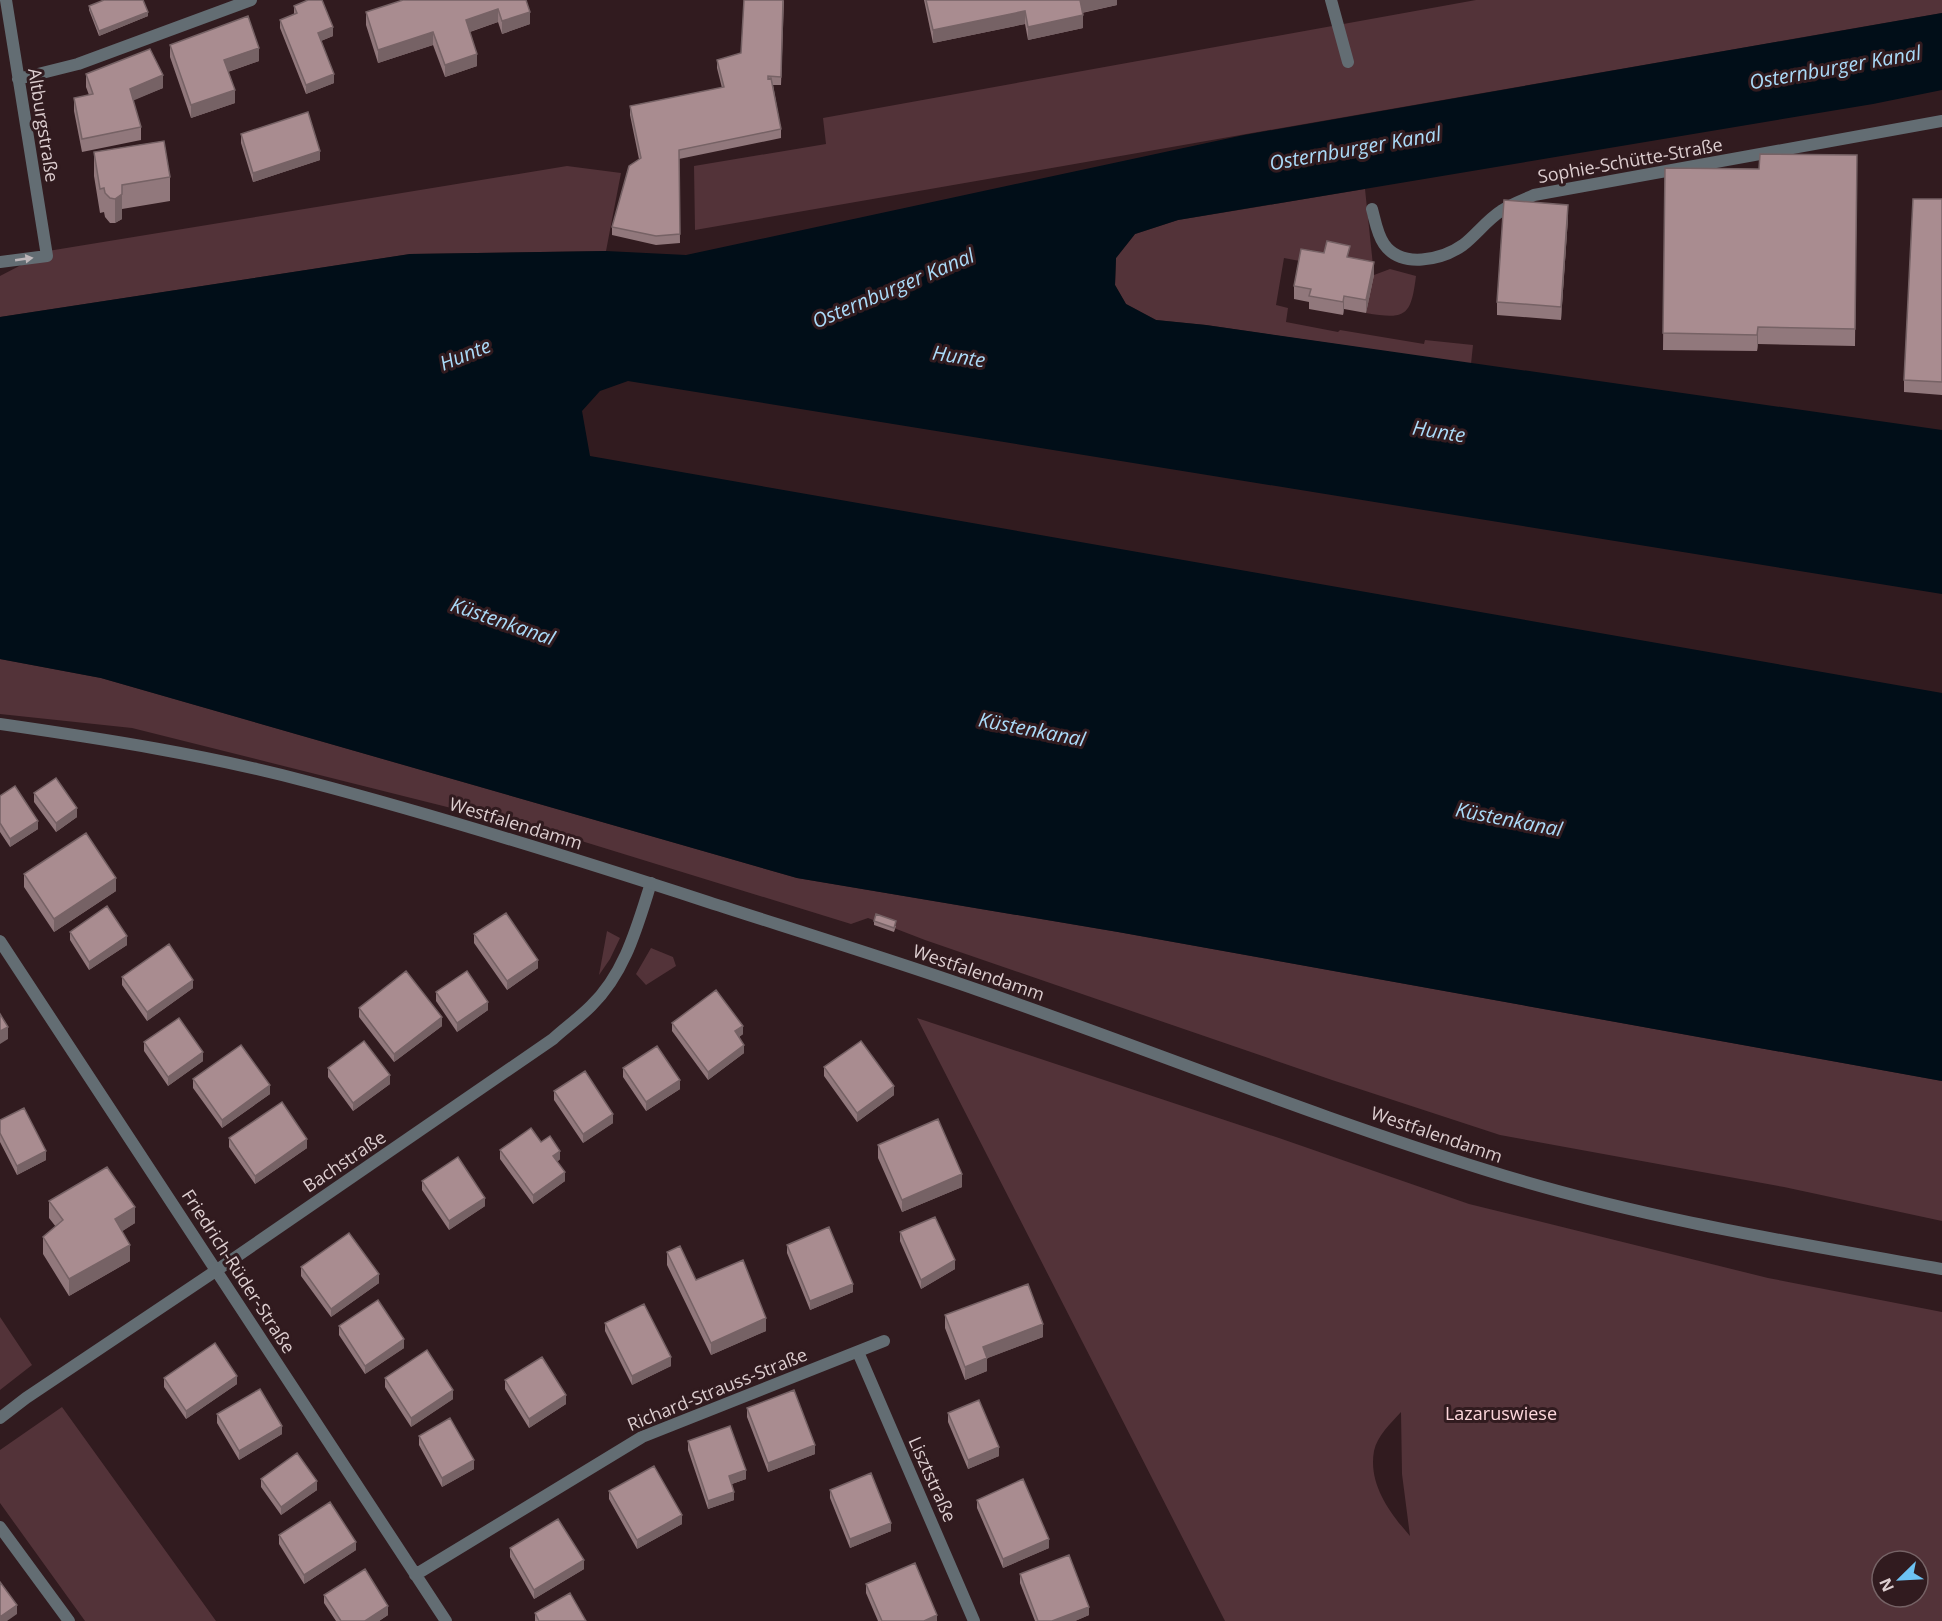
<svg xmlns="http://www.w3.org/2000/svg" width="1942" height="1621" font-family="'Open Sans',sans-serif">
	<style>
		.green { fill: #533339; fill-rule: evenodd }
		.water { fill: #010e18 }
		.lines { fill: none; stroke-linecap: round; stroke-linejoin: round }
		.minor { stroke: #636d73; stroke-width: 12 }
		.tertiary { stroke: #636d73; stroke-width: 12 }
		.wall { fill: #91787c }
		.shaded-wall { fill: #766265 }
		.building { fill: #a98c90; stroke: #766265; stroke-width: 1.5 }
		.oneway { fill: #beb6b9 }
		.labels { text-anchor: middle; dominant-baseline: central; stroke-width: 6; stroke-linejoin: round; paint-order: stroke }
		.street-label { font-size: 18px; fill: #ddced0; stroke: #311b1f }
		.park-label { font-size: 18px; fill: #fdd7dc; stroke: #311b1f }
		.water-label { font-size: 20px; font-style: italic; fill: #abdbf9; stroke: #311b1f }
	</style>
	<rect width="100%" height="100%" fill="#311b1f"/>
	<path class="green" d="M1476,0h466v13l-1247,217 -1,-64 132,-22 -3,-26z
		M567,166l54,7 -15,78 -196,3 -410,63v-41l48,-25z
		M1365,189l9,86 16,-6 26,7c-5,40 -10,44 -50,37l7,-38 -89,-17 -8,47 12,3 -2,14 52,10 2,-2 84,14 1,-4 48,5 -2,19 -265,-39 -50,-5 -30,-16 -11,-19 1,-27 19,-24 43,-14z
		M0,659l101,19 696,200 321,54 824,149v140l-158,-34 -284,-52 -168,-55 -407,-140 -57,-22 -17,6 -276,-85 -443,-111 -132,-14z
		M607,931l13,7 -10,21 -11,16z
		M651,948l22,9 3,9 -30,19 -10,-11z
		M917,1018l362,120 190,66 299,74 174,34v309h-717zM1401,1412l1,62 8,62c-20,-23 -42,-52 -36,-85 3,-15 17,-28 27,-39zM1882,1561h36v36h-36z
		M0,1317l32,48 -32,25z
		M62,1407l154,214h-131l-85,-118v-53z"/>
	<path class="water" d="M1942,13v77l-69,14 -695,116 -43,14 -19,24 -1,27 11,19 30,16 50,5 736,105v164l-1314,-213 -28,10 -18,20 8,45 1352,237v388l-824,-149 -321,-54 -696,-200 -101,-19v-342l410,-63 196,-3 80,4 558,-120z"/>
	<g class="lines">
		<path class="minor" d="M1331,0l17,62
			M18,79l60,-15 173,-64
			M1372,209c3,11 5,25 12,35 17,25 58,16 79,1 13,-10 24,-25 38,-34 10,-7 22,-11 33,-16l408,-74
			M0,262l47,-6 -41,-256
			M0,941l446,680
			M858,1352l116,269
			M0,1418l26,-20 191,-128 336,-231c12,-11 26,-21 38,-33 34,-33 46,-79 60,-123
			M0,1527l69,94
			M415,1575l227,-138 242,-96"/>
		<path class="tertiary" d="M0,724c104,15 208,31 309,58 134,35 267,77 399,120 90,29 181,57 270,88 170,59 337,127 508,180 148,47 303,72 456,99"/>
	</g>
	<path class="wall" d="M526,0l4,24 -28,10 -4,-12 -28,10 7,34 -32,11 -12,-32 -55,18 -12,-38v-13z
		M784,0l-3,85h-8l8,44v9l-102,21 1,84 -24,2 -44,-10v-8l27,-68 -9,-44v-9l92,-18 -5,-20v-8l24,-7z
		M924,0h193v5l-35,8 1,15 -55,12 -3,-16 -92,19z
		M89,6l59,10 -49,20 -10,-26z
		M294,6l39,30 -12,5 13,42 -28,11 -26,-66v-8l14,-6z
		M170,45l89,16 -31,11 7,31 -44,15 -21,-61z
		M86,74l77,14 -30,12 8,27v13l-59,12 -8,-41v-13l15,-3 -3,-8z
		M241,134l79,26 -67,22 -12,-39z
		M94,152l76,25v24l-48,8v10l-7,4h-5l-5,-6 -1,-5 -4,1 -6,-37z
		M1857,155l-2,191 -97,-2 -1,7 -94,-1 2,-182 94,1z
		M1942,199v196l-38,-3v-12z
		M1568,218l-7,102 -64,-5v-13z
		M1350,258l24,17 -8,38 -22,-4 -1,6 -34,-6v-7l-15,-3v-13z
		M34,793l43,24 -21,15 -22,-30z
		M0,796l38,33 -28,18 -10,-15z
		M24,874l92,17 -62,41 -30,-45z
		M874,921l22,5 -2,6 -20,-7z
		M70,932l57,13 -38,25 -19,-30z
		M474,934l64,34 -31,22 -33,-47z
		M122,977l71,11 -46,33 -25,-36z
		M436,992l52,18 -31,22 -21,-31z
		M359,1008l83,18 -48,36 -35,-45z
		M672,1023l71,11 -4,3 5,16 -36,27 -36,-49z
		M144,1042l59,19 -35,25 -24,-35z
		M824,1067l70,28 -37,27 -33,-46z
		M328,1068l62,16 -37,27 -25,-34z
		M623,1068l57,21 -34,22 -23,-34z
		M193,1079l77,15 -48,34 -29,-40z
		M554,1091l59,32 -30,20 -29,-43z
		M0,1120l46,40 -29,15 -17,-33z
		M229,1138l78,10 -52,36 -26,-37z
		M541,1142l19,17 -3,3 8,19 -32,23 -33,-45v-9z
		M878,1145l84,42 -60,25 -24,-54z
		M422,1181l63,25 -36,24 -27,-40z
		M49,1201l86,22 -13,8 8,30 -61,35 -26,-42v-17l13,-10 -7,-9z
		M900,1232l55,37 -34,20 -21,-48z
		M787,1245l66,47 -43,18 -23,-57z
		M667,1252l29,28 70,51 -55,24 -44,-90z
		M301,1267l78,16 -48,34 -30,-41z
		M945,1315l98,22 -56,21v13l-22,9 -20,-52z
		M605,1323l66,43 -39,19 -27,-54z
		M339,1326l65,22 -39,26 -26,-39z
		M164,1378l73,6 -51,35 -22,-32z
		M385,1378l68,21 -42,28 -26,-40z
		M505,1380l61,24 -37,24 -24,-39z
		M747,1408l68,46 -47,18 -21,-55z
		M948,1413l51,43 -31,13 -20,-47z
		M217,1414l65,20 -43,26 -22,-37z
		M419,1436l55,33 -32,18 -23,-42z
		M688,1441l58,38 -14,5 2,16 -26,9 -20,-59z
		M261,1479l56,11 -36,25 -20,-28z
		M830,1490l61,41 -41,17 -20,-50z
		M609,1491l73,33 -45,25 -28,-50z
		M977,1500l72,48 -46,20 -26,-60z
		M279,1535l77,15 -52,34 -25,-40z
		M510,1548l74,21 -50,30 -24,-42z
		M1020,1574l69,41 -14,6h-40l-15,-38z
		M866,1584l71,37h-59l-12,-28z
		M324,1595l64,20 -9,6h-43l-12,-18z
		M535,1613l51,8h-51z"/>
	<path class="shaded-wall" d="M1080,0h37v5l-37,8z
		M498,9v13l-32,11v-13z
		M1025,11v13l-92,19v-13z
		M148,12v4l-49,20v-5z
		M530,12v12l-28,10v-13z
		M1083,15v13l-55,12v-13z
		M333,27v9l-15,6v-9z
		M433,32v13l-55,18v-13z
		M259,48v13l-35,12v-13z
		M477,54v12l-32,11v-12z
		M334,74v9l-28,11v-9z
		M163,75v13l-33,14v-13z
		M235,90v13l-44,15v-13z
		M320,151v9l-67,22v-9z
		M122,185v34l-7,4v-24z
		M1568,205v13l-7,102v-13z
		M1374,262v13l-8,38v-13z
		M1344,296v13l-1,6v-13z
		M1758,327v17l-1,7v-16z
		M77,808v9l-21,15v-9z
		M38,821v8l-28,18v-8z
		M116,878v13l-62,41v-13z
		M127,936v9l-38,25v-8z
		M538,960v8l-31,22v-9z
		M193,980v8l-46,33v-9z
		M488,1002v8l-31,22v-9z
		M442,1017v9l-48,36v-8z
		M743,1026v8l-8,6v-9z
		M8,1027v12l-8,5v-13z
		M744,1045v8l-36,27v-8z
		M203,1052v9l-35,25v-9z
		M390,1075v9l-37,27v-8z
		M680,1080v9l-34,22v-9z
		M270,1085v9l-48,34v-8z
		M894,1086v9l-37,27v-9z
		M613,1114v9l-30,20v-9z
		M307,1139v9l-52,36v-8z
		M46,1151v9l-29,15v-9z
		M560,1151v8l-7,6v-9z
		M565,1172v9l-32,23v-9z
		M962,1174v13l-60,25v-12z
		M485,1198v8l-36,24v-9z
		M135,1207v16l-20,13v-17z
		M130,1245v16l-61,35v-17z
		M955,1260v9l-34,20v-9z
		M379,1274v9l-48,34v-8z
		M853,1284v8l-43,18v-9z
		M766,1318v13l-55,24v-12z
		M1043,1324v13l-60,23v-13z
		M404,1339v9l-39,26v-8z
		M671,1357v9l-39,19v-9z
		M987,1358v13l-22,9v-13z
		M237,1376v8l-51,35v-8z
		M453,1390v9l-42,28v-9z
		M566,1395v9l-37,24v-9z
		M282,1426v8l-43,26v-9z
		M815,1445v9l-47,18v-9z
		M999,1447v9l-31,13v-9z
		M474,1460v9l-32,18v-9z
		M746,1470v9l-17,6v-9z
		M317,1481v9l-36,25v-8z
		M734,1492v8l-26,9v-8z
		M682,1515v9l-45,25v-9z
		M891,1523v8l-41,17v-9z
		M1049,1539v9l-46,20v-9z
		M356,1542v8l-52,34v-9z
		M584,1560v9l-50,30v-9z
		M17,1605v9l-10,7h-7v-4z
		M388,1606v9l-9,6h-14z
		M1089,1607v8l-14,6h-23z
		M937,1615v6h-13z"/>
	<path class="building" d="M104,0h39l5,12 -49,19 -10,-25z
		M308,0h14l11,27 -15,6 16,41 -28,11 -26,-65 17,-7 -3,-7z
		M403,0h123l4,12 -28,9 -4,-12 -32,11 11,34 -32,11 -12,-33 -55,18 -12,-38z
		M744,0h39l-2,77 -13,-1v3l3,-1 10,51 -102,21 1,84 -24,2 -44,-9 17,-61 12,-8 -11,-52 94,-19 -7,-27 24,-7z
		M926,0h155h-1l3,15 -55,12 -3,-16 -92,19z
		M248,16l11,32 -35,12 11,30 -44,15 -21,-60z
		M150,49l13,26 -33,14 11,38 -59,12 -8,-41 19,-4 -7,-20z
		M308,112l12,39 -67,22 -12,-39z
		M164,141l6,36 -48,8v9l-7,5 -5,-1 -5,-5 -1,-5 -4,1 -6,-37z
		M1760,154l97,1 -2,174 -97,-2 -1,8 -94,-2 2,-165 94,1z
		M1913,199h29v183l-38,-2z
		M1504,200l64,5 -7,102 -64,-5z
		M1327,241l23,5 -3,11 27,5 -8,38 -22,-4 -1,6 -34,-6 2,-7 -17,-3 7,-37 23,4z
		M56,778l21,30 -21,15 -22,-30z
		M15,786l23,35 -28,18 -10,-16v-27z
		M86,833l30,45 -62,41 -30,-45z
		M107,906l20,30 -38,26 -19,-30z
		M506,913l32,47 -31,21 -33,-47z
		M876,914l20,7 -2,7 -20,-7z
		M169,944l24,36 -46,32 -25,-35z
		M406,971l36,46 -48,37 -35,-46z
		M467,971l21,31 -31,21 -21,-31z
		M716,990l27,36 -8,5 9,14 -36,27 -36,-49z
		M0,1014l8,13 -8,4z
		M179,1018l24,34 -35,25 -24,-35z
		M364,1041l26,34 -37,28 -25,-35z
		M861,1041l33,45 -37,27 -33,-46z
		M241,1045l29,40 -48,35 -29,-41z
		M657,1046l23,34 -34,22 -23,-34z
		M585,1071l28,43 -30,20 -29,-43z
		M282,1102l25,37 -52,37 -26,-38z
		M24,1108l22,43 -29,15 -17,-33v-13z
		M938,1119l24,55 -60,26 -24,-55z
		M531,1128l10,14 9,-6 10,15 -7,5 12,16 -32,23 -33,-45z
		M458,1157l27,41 -36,23 -27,-40z
		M107,1167l28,40 -20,12 15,26 -61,34 -26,-42 20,-17 -14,-19z
		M935,1217l20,43 -34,20 -21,-48z
		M829,1227l24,57 -43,17 -23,-56z
		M349,1233l30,41 -48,35 -30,-42z
		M680,1246l16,34 47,-20 23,58 -55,25 -44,-91z
		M1028,1284l15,40 -60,23 4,11 -22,9 -20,-52z
		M378,1300l26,39 -39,27 -26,-40z
		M644,1304l27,53 -39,19 -27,-53z
		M215,1343l22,33 -51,35 -22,-33z
		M427,1350l26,40 -42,28 -26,-40z
		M542,1357l24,38 -37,24 -24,-39z
		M260,1389l22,37 -43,25 -22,-37z
		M794,1390l21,55 -47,18 -21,-55z
		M979,1400l20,47 -31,13 -20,-47z
		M450,1418l24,42 -32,18 -23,-42z
		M730,1426l16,44 -17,6 5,16 -26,9 -20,-60z
		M297,1453l20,28 -36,26 -20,-28z
		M654,1466l28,49 -45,25 -28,-49z
		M871,1473l20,50 -41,16 -20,-49z
		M1023,1479l26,60 -46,20 -26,-59z
		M330,1502l26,40 -52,33 -25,-40z
		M558,1519l26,41 -50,30 -24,-42z
		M1069,1555l20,52 -37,14h-14l-18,-47z
		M915,1563l22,52 -13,6h-42l-16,-37z
		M365,1569l23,37 -23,15h-24l-17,-26z
		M0,1582l17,23 -17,12z
		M570,1593l16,28h-47l-4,-8z"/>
	<defs><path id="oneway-solid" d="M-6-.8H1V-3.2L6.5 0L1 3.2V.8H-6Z" transform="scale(1.5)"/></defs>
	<use class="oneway" href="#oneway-solid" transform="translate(24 259) rotate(-8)"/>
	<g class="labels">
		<g class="street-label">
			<text transform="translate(44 125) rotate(81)">Altburgstraße</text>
			<text transform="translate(1630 160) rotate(-10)">Sophie-Schütte-Straße</text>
			<text transform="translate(516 823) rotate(17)">Westfalendamm</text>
			<text transform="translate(979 972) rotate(19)">Westfalendamm</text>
			<text transform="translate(1437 1134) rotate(19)">Westfalendamm</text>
			<text transform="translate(344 1161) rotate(-34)">Bachstraße</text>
			<text transform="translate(239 1271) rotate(57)">Friedrich-Rüder-Straße</text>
			<text transform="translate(717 1389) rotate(-22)">Richard-Strauss-Straße</text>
			<text transform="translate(933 1479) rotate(66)">Lisztstraße</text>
		</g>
		<g class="park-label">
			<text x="1501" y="1413">Lazaruswiese</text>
		</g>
		<g class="water-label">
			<text transform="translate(1835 67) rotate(-10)">Osternburger Kanal</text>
			<text transform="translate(1355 148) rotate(-10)">Osternburger Kanal</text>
			<text transform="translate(893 288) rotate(-23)">Osternburger Kanal</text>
			<text transform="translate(465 354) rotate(-22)">Hunte</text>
			<text transform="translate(959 356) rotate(9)">Hunte</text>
			<text transform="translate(1439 431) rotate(9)">Hunte</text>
			<text transform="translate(503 621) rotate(19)">Küstenkanal</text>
			<text transform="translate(1032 729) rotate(11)">Küstenkanal</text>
			<text transform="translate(1509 819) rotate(11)">Küstenkanal</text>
		</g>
	</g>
	<g transform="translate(1900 1579) rotate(246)"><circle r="28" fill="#311b1f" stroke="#766366" stroke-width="1.5"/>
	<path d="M0-4.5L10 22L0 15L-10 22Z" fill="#6dc2f3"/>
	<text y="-9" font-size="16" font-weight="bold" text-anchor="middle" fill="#ddced0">N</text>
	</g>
</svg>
